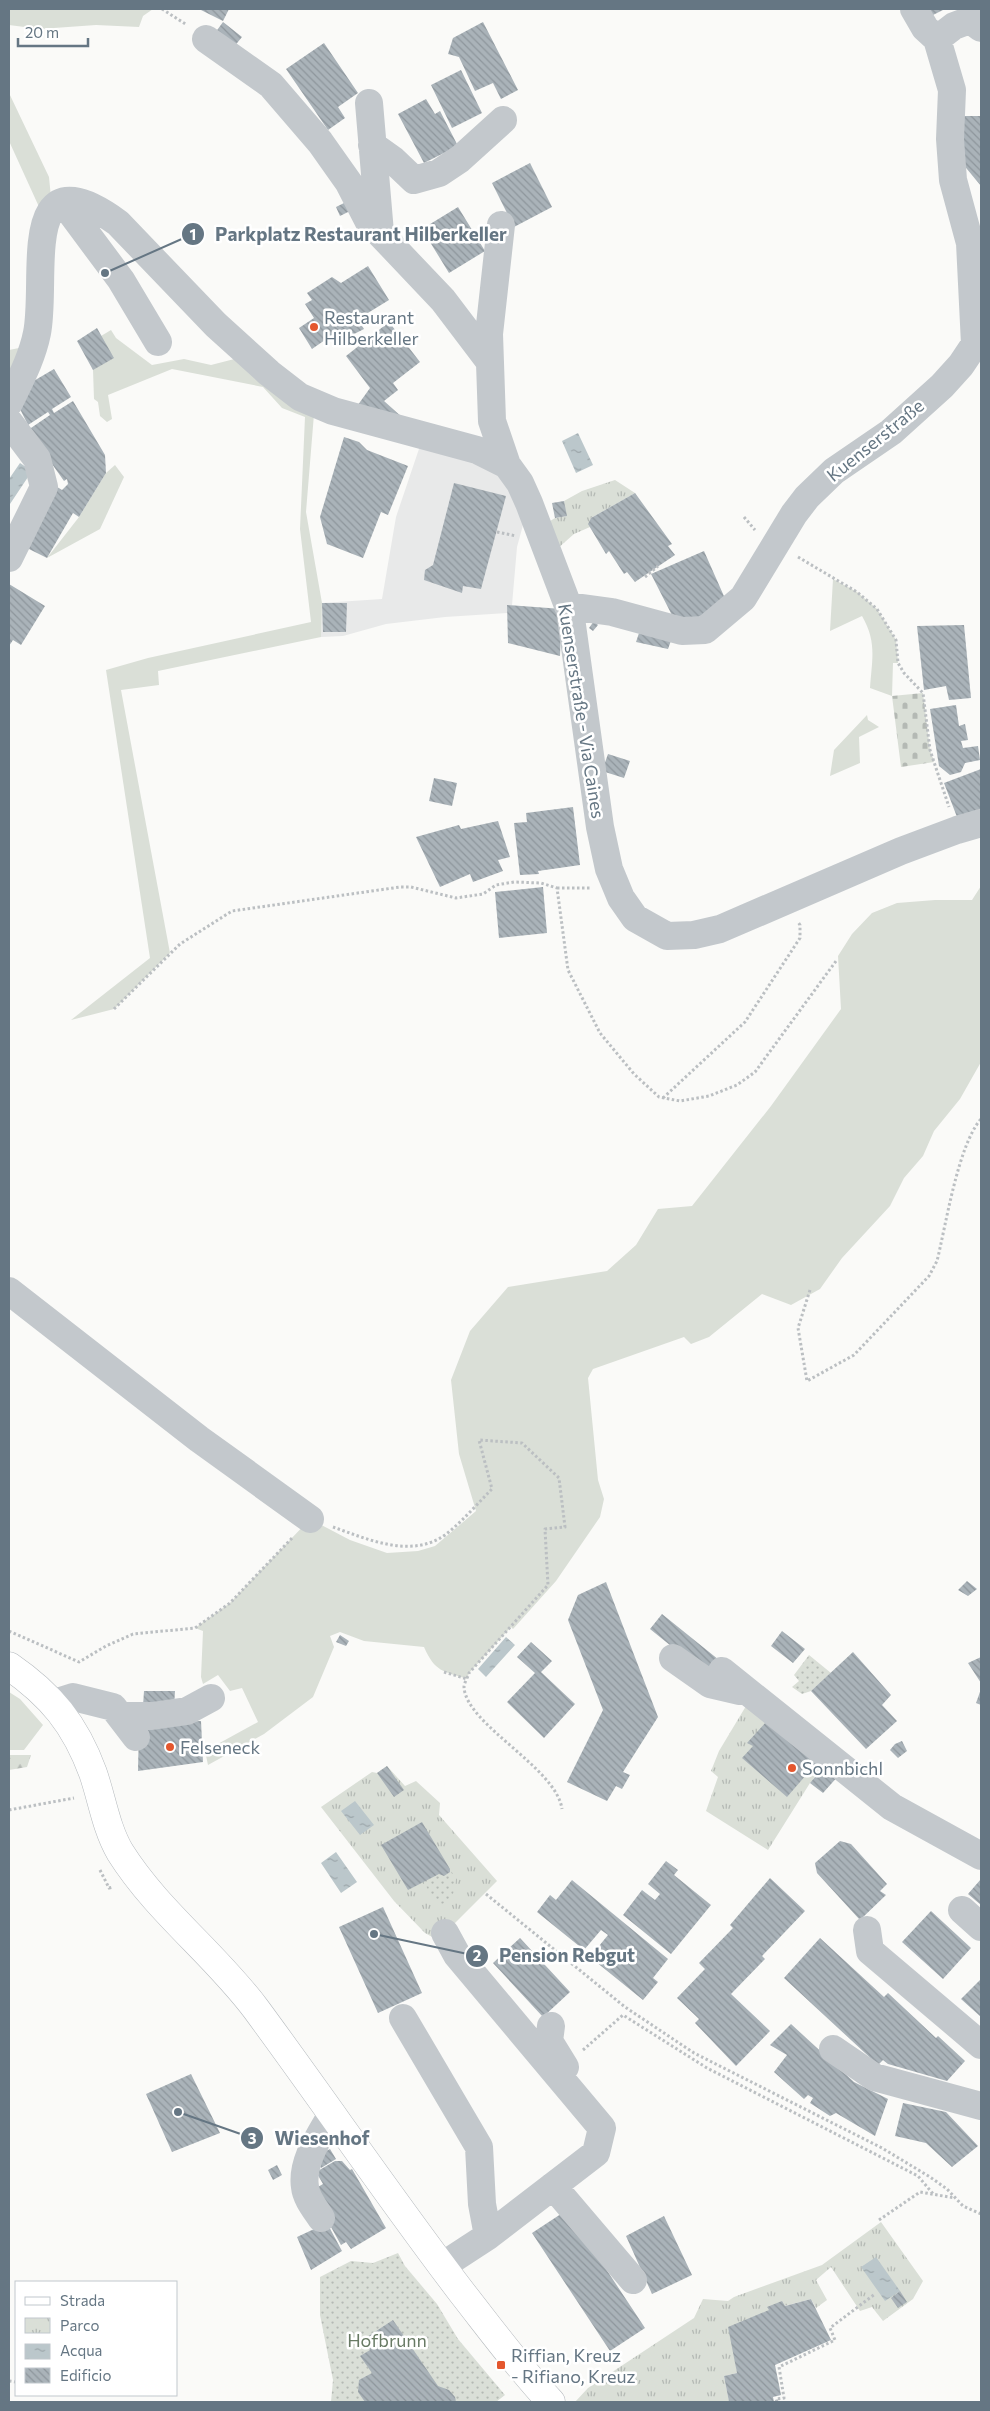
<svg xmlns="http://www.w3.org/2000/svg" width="990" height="2411" font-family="Commissioner,sans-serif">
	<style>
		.built { fill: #e8e9e9 }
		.grass { fill: #dadfd7 }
		.forest { fill: url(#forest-firs) }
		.cemetery { fill: url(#cemetery-stones) }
		.park { fill: url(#park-tufts) }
		.garden { fill: url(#garden-dots) }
		.water { fill: url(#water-ripples) }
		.building { fill: url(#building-back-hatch) }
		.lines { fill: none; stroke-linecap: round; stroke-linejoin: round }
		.major-casing { stroke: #b5babe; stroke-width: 29 }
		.path { stroke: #bbbfc2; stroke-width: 3; stroke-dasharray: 2.5 2.5; stroke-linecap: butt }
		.minor { stroke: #c3c8cc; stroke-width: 28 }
		.major { stroke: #fff; stroke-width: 28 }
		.poi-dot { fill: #e4572e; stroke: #fff; stroke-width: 2 }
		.labels { text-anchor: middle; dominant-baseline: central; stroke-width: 5; stroke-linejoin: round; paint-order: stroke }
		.poi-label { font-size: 18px; fill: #657683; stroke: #fff; text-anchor: start }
		.street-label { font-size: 18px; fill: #657683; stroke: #fff }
		.park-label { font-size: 18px; fill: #687a64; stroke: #fff }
		.leader { fill: none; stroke: #657683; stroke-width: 2 }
		.callout-dot { fill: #657683; stroke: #fff; stroke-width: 2 }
		.mark-label { font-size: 15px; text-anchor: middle; font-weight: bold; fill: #fff }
		.callout-label { font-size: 19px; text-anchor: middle; font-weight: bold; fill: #657683; stroke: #fff; stroke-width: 5; stroke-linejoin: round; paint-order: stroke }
	</style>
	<defs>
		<pattern id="forest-firs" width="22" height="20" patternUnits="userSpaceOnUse" patternTransform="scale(1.25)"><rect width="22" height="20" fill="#dadfd7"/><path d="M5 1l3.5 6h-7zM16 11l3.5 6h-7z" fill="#b4b9b4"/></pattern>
		<pattern id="cemetery-stones" width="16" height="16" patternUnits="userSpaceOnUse" patternTransform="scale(1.25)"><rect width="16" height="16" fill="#dadfd7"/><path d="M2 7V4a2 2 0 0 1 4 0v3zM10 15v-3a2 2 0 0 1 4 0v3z" fill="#b4b9b4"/></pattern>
		<pattern id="park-tufts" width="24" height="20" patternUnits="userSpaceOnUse" patternTransform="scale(1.25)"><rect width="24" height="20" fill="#dadfd7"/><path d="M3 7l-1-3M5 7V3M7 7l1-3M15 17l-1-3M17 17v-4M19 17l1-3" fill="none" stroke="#b4b9b4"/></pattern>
		<pattern id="garden-dots" width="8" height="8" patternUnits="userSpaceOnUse" patternTransform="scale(1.25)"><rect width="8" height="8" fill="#dadfd7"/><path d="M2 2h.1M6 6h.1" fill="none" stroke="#b4b9b4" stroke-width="1.8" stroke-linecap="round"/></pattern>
		<pattern id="water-ripples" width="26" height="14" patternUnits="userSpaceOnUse" patternTransform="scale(1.25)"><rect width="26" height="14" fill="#bbc7cb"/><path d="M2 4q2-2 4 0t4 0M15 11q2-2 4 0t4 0" fill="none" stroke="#9ca6aa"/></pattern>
		<pattern id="building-back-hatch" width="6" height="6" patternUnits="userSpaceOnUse" patternTransform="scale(1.25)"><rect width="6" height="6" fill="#aab3b9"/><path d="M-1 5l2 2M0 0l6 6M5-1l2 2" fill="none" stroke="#8e969c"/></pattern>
	</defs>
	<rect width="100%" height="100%" fill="#fafaf8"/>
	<path class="built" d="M423,437l54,13 52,53 -12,44 -5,58h-5v8l-62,4 -59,7 -43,12 -22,1 1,-34 60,-4 14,-82z"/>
	<path class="grass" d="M9,9h144l-10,7 -4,11 -43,-2 -56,4 -31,-4z
		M9,93l40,84 3,31 -7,12 -36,-79z
		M111,330l5,8 36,27 32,-6 27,6 39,-10 64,59 -8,98 16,91 -1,34 -163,34 1,14 -38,5 49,263 -56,56 -43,11 79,-62 -44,-288 42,-12 163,-36 -11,-93 5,-112 -23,-9 -19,-21 -91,-18 -64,26 4,24 -5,3 -7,-6 -2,-14 -4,-3 -1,-29 8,-34z
		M34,345l-25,58v-53z
		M115,465l9,12 -24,52 -53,29 32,-41 27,-44z
		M833,579l24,13 20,17 19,31 2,23h-5l-1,33 -22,-8c2,-29 7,-46 -8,-72l-32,15z
		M867,715l1,5 11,7 -20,10 1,26 -30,13 4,-26z
		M981,886v176l-21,37 -26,32 -11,25 -19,22 -14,28 -48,52 -22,31 -29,16 -29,-11 -53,43 -18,7 -7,-7 -91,32 -5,9 10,102 6,19 -4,18 -44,64 -43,48 -2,-2 -42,46 -2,6c-24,-8 -32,-7 -43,-32l-60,-6 -24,-9 -10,4 4,11 -21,50 -49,37 -56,31 -3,-14 53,-29 -16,-34 -12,3 -12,-16 -15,9 -2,-7 2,-46 -8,-3 35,-25 80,-84 40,21 37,13 31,-2 17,-5 41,-35 -17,-57 -8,-74 19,-49 38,-44 99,-16 29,-26 22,-36 34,-3 79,-100 70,-97 -3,-53 14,-22 20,-21 25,-10 38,-3h37z
		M9,1692l11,7 23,26 -19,25h-15z"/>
	<path class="forest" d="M9,1755h22l-4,12 -18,3z"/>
	<path class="cemetery" d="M923,693l7,57 4,12 -33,5 -9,-71z"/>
	<path class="park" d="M615,480l20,13 -44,25 -2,6 1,3 -16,7 -17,15 -10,-26 8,-5 11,-2 -2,-15 18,-10z
		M752,1696l78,62 -20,25 -42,67 -62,-39 12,-34 -7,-6 8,-20z
		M387,1766l18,20 11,-5 24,22 -1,12 58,66 -52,52 -11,5 -9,-5 -31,-32 -73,-94 51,-35 5,1z
		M881,2222l42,59 -10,18 -30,22 -11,-14 -12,4 -29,-44 -15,13 11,20 -11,8 -5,-9 -42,11 -35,40 3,23 -13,3 5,26h-154l13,-14 106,-70 9,-19 25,2 6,-4 88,-32z"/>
	<path class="garden" d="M809,1655l22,18 -20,18 -9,3 -10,-7 7,-6 -5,-6z
		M450,1869l6,10c-2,13 -3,26 -19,25l-13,-21 15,-9 5,2 6,-4z
		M398,2253l7,13 32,38 21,35 47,56 -9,7h-165l2,-22 -13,-65v-38l31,-16 22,2z"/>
	<path class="water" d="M578,433l15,32 -17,8 -14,-32z
		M20,463l12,8 -22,33 -1,-25z
		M506,1637l9,8 -29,32 -8,-8z
		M355,1801l19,24 -14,10 -19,-24z
		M336,1852l21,30 -16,11 -20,-30z
		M876,2257l24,34 -15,10 -24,-34z"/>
	<path class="building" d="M199,9h30l-6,12z
		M923,9h22l-18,9z
		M223,22l19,15 -9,11 -18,-15z
		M483,22l35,68 -17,9 -8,-16 -18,8 -16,-34 -11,-3 5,-16z
		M324,43l34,50 -20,14 7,11 -17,12 -42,-61z
		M461,70l21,43 -30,15 -21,-43z
		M426,99l9,15 5,-3 18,35 -34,17 -26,-49z
		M956,116h25v70l-19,-23z
		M530,163l22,44 -38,20 -22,-44z
		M346,202l4,9 -10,5 -4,-9z
		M458,207l27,44 -36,22 -27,-44z
		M368,266l21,34 -31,19 6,10 -20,10 -6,-8 -26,18 -13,-21 15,-10 -9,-14 7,-4 -5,-7 25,-16 9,6z
		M389,322l31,40 -27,21 5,7 -14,11 19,17 -48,-9 15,-21 -24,-32z
		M97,328l17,30 -21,12 -16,-29z
		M54,369l17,28 -19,12 2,4 19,-12 32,54 1,18 -27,44 -6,-4 -26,45 -26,-13 33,-60 8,5 6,-6 -1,-5 -3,2 -36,-51 22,-15 -2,-3 -20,13 -12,-24 4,-12z
		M344,437l15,5 8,8 41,16 -20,49 -7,-3 -18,46 -36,-14 -7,-27z
		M454,483l52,13 -25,93 -18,-3 -1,7 -38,-13 1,-10 8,-5z
		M635,493l37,51 -4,2 7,9 -40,27 -8,-10 -3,2 -15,-23 -3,3 -18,-30 3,-6z
		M564,501l3,15 -12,2 -3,-15z
		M704,551l23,52 -49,24 -27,-53z
		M9,584l36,22 -24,39 -8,-5 -4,6z
		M322,603h25l-1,29h-23z
		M507,605l55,4 -2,47 -52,-13z
		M594,621l4,4 -5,6 -4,-3z
		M964,625l7,73 -22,2 -3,-14 -22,4 -7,-64z
		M641,627l32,8 -5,14 -32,-7z
		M956,705l3,21 6,-2 3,16 -7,1 2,7 15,-2 2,14 -15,3 -4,9 -11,3 -11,-9 -9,-57z
		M608,754l22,7 -6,17 -22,-7z
		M981,769v40l-24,8 -13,-34z
		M434,778l23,5 -5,23 -23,-5z
		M573,807l7,58 -42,6 1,3 -19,1 -6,-52 13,-1 -1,-9z
		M498,821l12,36 -12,3 5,11 -30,11 -3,-8 -30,13 -24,-50 43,-12 2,4z
		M543,887l4,46 -48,5 -4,-46z
		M967,1581l10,8 -9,7 -10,-6z
		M606,1582l52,135 -35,55 7,3 -8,14 -6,-3 -9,15 -40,-19 36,-72 -35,-90 10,-25z
		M662,1614l57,46 -12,15 -57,-46z
		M782,1631l23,18 -12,14 -22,-17z
		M340,1635l9,6 -3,5 -10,-4z
		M531,1642l21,19 -11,11 34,32 -31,34 -37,-36 28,-29 -18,-16z
		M853,1652l38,43 -9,10 15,16 -31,28 -55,-58z
		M981,1657v26l-13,-20z
		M981,1689v16l-5,-2z
		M144,1691h31l-1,16 -31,-1z
		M201,1721l2,41 -65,9 1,-47z
		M766,1722l54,37 -33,38 -45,-39 11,-12 -6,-3z
		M902,1741l5,10 -9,7 -8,-8 5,-6z
		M826,1764l14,10 -17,19 -13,-10z
		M387,1766l17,24 -10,7 -17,-24z
		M422,1822l28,47v3l-6,4 -5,-2 -31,16 -27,-45z
		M840,1841l11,3 36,40 -7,7 6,4 -26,25 -43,-47 -2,-10z
		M666,1861l12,9 -4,5 37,30 -40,49 -48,-39 19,-25 13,10 5,-6 -12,-10z
		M770,1878l35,33 -43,45 3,3 -34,35 39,37 -34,35 -41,-43 4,-4 -22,-21 28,-29 -6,-6 34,-35 -3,-3z
		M981,1879v26l-13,-11z
		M572,1880l96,79 -15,19 5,4 -15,18 -53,-43 18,-22 -7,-5 -17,20 -47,-38 13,-17 6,5z
		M383,1907l39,86 -44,20 -39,-86z
		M931,1911l40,37 -28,31 -41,-37z
		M520,1938l50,54 -27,25 -50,-54z
		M820,1938l64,59 4,-4 48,45 2,-2 27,25 -18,20 -59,-17 -5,-4 -5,5 -94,-87z
		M981,1979v38l-20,-18z
		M791,2024l63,58 34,17 -13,37 -39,-23 -6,3 -20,-13 3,-5 -5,-3 -4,4 -30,-27 13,-17 -17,-10z
		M191,2074l29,59 -48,19 -26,-58z
		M903,2103l43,9 32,34 -26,21 -26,-24 -31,-7z
		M330,2149l6,10 -15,9 -6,-11z
		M335,2161h7l8,9 2,-1 34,59 -35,21 -5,-7 -5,3 -30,-54 12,-7 -7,-12z
		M277,2165l5,10 -9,5 -5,-10z
		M567,2210l78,118 -35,23 -78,-118z
		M664,2216l28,59 -40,19 -26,-58z
		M327,2223l15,28 -31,19 -14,-33z
		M900,2291l7,11 -9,6 -7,-10z
		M811,2299l20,41 -56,25 6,30 -8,2 1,5h-45l-5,-26 13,-3 -9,-46 41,-17 -2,-3 15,-6 3,5z
		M393,2320l45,66 11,4 6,7 1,5h-91l-7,-10 1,-12 13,-7 -12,-17 10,-6 -6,-11z"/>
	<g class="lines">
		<g class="major-casing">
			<path id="major" d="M9,1666c42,29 66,58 84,107 9,26 13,55 27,79 37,59 95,102 136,157 70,95 136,192 207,285 29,37 56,74 88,108"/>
		</g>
		<path class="path" d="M162,9l25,16
			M744,517l11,13
			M497,532l19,4
			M798,557l59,35 20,17 19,31 2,23 6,10 19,20 7,57 19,57
			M645,577l13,-11
			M557,888h34
			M114,1009l66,-65 52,-33 168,-24h11l45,11 27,-4 13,-9 18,-3 27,1 16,5 11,82 32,63 34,41 25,23 21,4 29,-5 28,-11 18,-13 81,-111
			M663,1098l82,-76 55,-84v-13l-2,-3
			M810,1290l-12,38 9,53 47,-26 75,-79 8,-15c9,-36 21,-116 44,-142
			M333,1527c34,12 78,32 112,8 17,-13 32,-31 47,-46l-13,-49 43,3 37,35 6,49 -20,2 3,56 -79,88c-1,4 -5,10 -5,14 2,38 92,80 98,122
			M9,1631l70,31 27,-16 27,-12 62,-6 35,-25 63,-66
			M444,1672l23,7
			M9,1810l65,-12
			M100,1870l9,18 4,-1
			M486,1894l139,113 69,46 188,95 48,29 17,12 16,17 18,8
			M583,2050l40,-35 84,53 211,108 16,19
			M879,2220l41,-28 35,6
			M9,2381l7,1
			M777,2402l-1,-3 8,-1 -5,-31 56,-27 -5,-12 45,-34"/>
		<path class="minor" d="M206,39l65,46 49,57 29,41 20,39 74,78 47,62
			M937,39l17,-13 16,-6 11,8
			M369,103l11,130
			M372,145l21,15 21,20 25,-7 21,-14 43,-39
			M63,202l58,78 37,62
			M501,225l-12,109 3,87 15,44
			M9,403c11,-23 23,-45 28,-70 11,-54 -20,-184 81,-110l98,102 53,48 31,24 33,14 144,39 30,15 13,18 9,20 41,108 30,216 9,42 12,29 14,20 32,18 27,-1 26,-6 181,-78 56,-21 24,-7
			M9,422l28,37 7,28 -35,71
			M568,606l44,6 70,19 23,-1 38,-32 51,-84 13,-17 27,-26 57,-39 51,-46 19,-21 14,-21 -5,-101 -17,-63 -3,-41 2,-49 -15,-51 -12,-11 -11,-19
			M9,1291l190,148 111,80
			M673,1658l37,26 30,7
			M722,1671l170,136 89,49
			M54,1703l19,-6 40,10 23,30
			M120,1716h32l35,-5 24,-13
			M962,1910l19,17
			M867,1930l3,21 111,94
			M403,2018l76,129 3,57 6,32
			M551,2026l-2,15 16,26
			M833,2049l41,28 107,29
			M553,2186l80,94
			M321,2218c-6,-9 -15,-20 -16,-31 -4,-25 15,-52 27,-73
			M442,2266l46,-30 108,-83 6,-25 -145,-173 -12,-22"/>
		<use href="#major" class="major"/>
	</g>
	<g class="poi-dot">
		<circle cx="314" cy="327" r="5"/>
		<circle cx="170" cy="1747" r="5"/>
		<circle cx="792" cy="1768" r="5"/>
		<rect x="496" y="2360" width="10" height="10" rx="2.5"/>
	</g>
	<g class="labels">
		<g class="poi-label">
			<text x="324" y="317">Restaurant<tspan x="324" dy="21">Hilberkeller</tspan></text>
			<text x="180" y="1747">Felseneck</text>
			<text x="802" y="1768">Sonnbichl</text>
			<text x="511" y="2355">Riffian, Kreuz<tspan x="511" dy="21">- Rifiano, Kreuz</tspan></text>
		</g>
		<g class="street-label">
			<text transform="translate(875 440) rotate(-39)">Kuenserstraße</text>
			<text transform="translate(582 711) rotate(81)">Kuenserstraße - Via Caines</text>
		</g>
		<g class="park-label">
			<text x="387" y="2340">Hofbrunn</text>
		</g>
	</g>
	<path class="leader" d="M105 273L193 234M374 1934L477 1956M178 2112L252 2138"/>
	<g class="callout-dot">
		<circle cx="105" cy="273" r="5"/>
		<circle cx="374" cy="1934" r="5"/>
		<circle cx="178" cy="2112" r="5"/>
		<circle cx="193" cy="234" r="12"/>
		<circle cx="477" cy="1956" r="12"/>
		<circle cx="252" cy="2138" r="12"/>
	</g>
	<g class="mark-label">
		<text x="193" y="240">1</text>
		<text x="477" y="1961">2</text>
		<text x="252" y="2144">3</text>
	</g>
	<g class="callout-label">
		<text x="361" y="241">Parkplatz Restaurant Hilberkeller</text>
		<text x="567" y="1962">Pension Rebgut</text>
		<text x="322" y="2145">Wiesenhof</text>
	</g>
	<rect width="990" height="2411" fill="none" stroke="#657683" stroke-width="20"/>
	<rect x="15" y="2281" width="162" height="115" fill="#ffffff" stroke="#c1c8cd"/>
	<rect x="25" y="2297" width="25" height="8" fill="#ffffff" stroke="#c1c8cd"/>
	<text x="60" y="2306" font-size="15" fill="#657683">Strada</text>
	<rect x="25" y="2318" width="25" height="15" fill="url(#park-tufts)" stroke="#c1c8cd"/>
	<text x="60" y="2331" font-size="15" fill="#657683">Parco</text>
	<rect x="25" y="2344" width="25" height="15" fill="url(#water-ripples)" stroke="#c1c8cd"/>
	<text x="60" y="2356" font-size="15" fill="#657683">Acqua</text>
	<rect x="25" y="2368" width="25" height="15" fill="url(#building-back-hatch)" stroke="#c1c8cd"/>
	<text x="60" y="2381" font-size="15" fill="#657683">Edificio</text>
	<path d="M18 38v8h70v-8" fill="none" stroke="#657683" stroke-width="2.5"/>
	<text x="25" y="38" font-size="15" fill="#657683" stroke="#ffffff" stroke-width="4" paint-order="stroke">20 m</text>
</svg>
